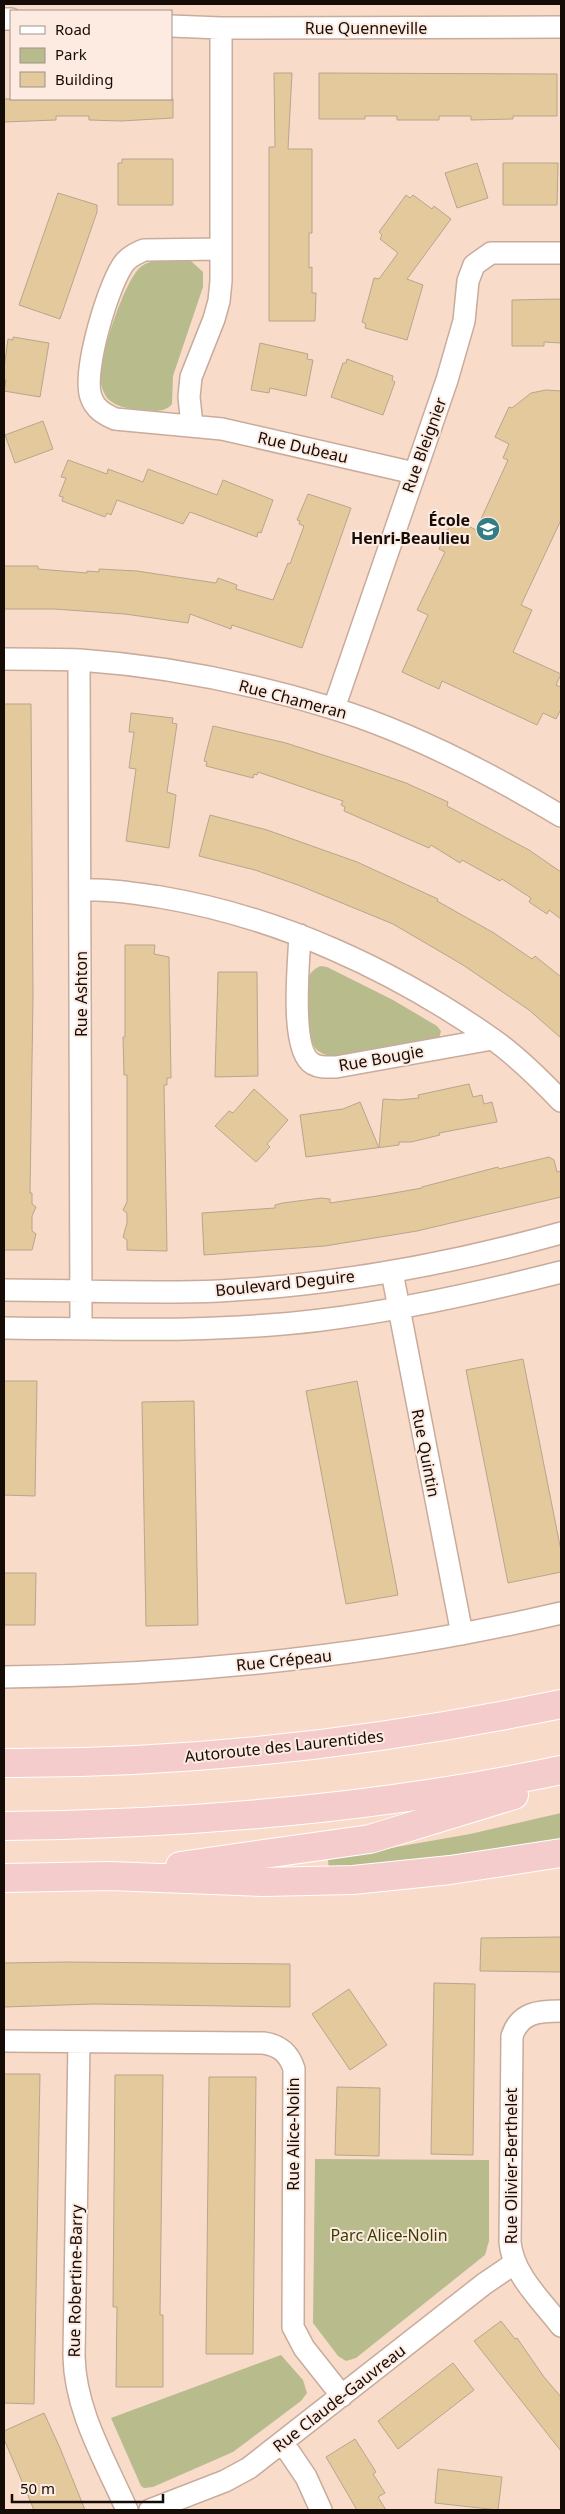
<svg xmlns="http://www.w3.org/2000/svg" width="565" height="2514" font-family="'Noto Sans',sans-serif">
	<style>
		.green { fill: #b8bc8c }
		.building { fill: #e3c99c; stroke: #b6a78c }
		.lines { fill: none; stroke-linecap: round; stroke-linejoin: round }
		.street-casing { stroke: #c9ab9c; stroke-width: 24 }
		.highway-casing { stroke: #fff; stroke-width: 30 }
		.street { stroke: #fff; stroke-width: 21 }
		.highway { stroke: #f4cccb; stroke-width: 28 }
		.labels { text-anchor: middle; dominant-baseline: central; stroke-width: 4; stroke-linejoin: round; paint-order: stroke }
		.street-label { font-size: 16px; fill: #160c07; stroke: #fdebe1 }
		.poi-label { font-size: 16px; font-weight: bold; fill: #160c07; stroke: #fdebe1; text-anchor: end }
		.park-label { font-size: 16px; fill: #3b3d01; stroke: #fdebe1 }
	</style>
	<rect width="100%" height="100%" fill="#f9dbca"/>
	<path class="green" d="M191,261l12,11v15l-30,89 -1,28c-8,9 -17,7 -28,6 -13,-1 -26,-2 -36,-11 -5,-6 -7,-14 -8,-21 0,-21 25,-101 42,-112 13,-9 34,-5 49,-5z
		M321,966l6,1 66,33 44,26 4,5 -2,8 -105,18c-7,-2 -13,-3 -18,-8 -10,-11 -12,-59 -7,-73 3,-5 6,-8 12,-10z
		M561,1813v32l-232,28 -1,-14 142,-25z
		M315,2159l174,1v81l-4,14 -129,103 -10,3 -8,-5 -25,-33z
		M281,2355l22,25 4,13 -6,8 -68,51 -80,35 -9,1 -3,-2 -30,-68z"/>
	<path class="building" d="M274,73h18l-4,76h24v84h-3v35l3,-1v26h4l-1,28h-46v-174h6z
		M319,73l238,1v42h-44v3l-42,1v-4h-32v4h-42v-4h-32v3h-46z
		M4,99h169v19l-52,3 -32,-1v-4h-33v4l-52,2z
		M122,159h51v46h-55v-42h4z
		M477,163l11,35 -31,10 -12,-35z
		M503,163h55l-1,42h-54z
		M58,193l39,12v7l-37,107 -41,-14z
		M406,195l4,3 3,-3 19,14 2,-3 17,13 -44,60 16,6 -16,55 -42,-12 1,-4 -4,-2 12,-44 5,1 19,-26 -18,-14 2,-4 -3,-3z
		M561,299v44l-17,-1v4h-32v-46z
		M13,337l36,6 -9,54 -36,-6 2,-11 -2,-1v-11l4,-29 5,1z
		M260,343l48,11 -1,5 6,1 -7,36 -36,-8 -1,5 -18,-3z
		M347,359l46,17 -1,4 3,2 -12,33 -52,-18 12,-34h3z
		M546,390l15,1v129l-40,85 11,5 -19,42 48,22 -5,11 5,2v22l-5,10 -13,-6 -6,12 -95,-44 -3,8 -37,-17 26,-57 -11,-5 28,-58 -6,-3 14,-31 23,12 32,-70 -5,-2 6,-14 -14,-7 14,-30 3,1 19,-15z
		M43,421l10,28 -38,14 -10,-28z
		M68,460l39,14 1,-5 35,13 5,-13 69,26 6,-15 50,20 -12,33 -3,-1 -1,5 -67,-25 -7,12 -66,-24 -6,15 -4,-2 -2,4 -43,-16 1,-4 -4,-1 7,-18 -5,-1z
		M308,494l43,14 -49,140 -70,-23 -1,4 -41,-15 -2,9 -63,-9 -71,-5h-50v-43h34v3l49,4v-2l12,1v-3l38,2 79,12 2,-5 19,7 -1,4 37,11 15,-37 2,1 14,-38 -5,-2 1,-3 -3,-1z
		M4,704h27l2,293 -3,196h2v11l4,3 -4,9v15l4,3 -4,16h-28z
		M131,713l42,5 -1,5 5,1 -10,68 9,3 -7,53 -43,-7 10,-72 -7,-1 5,-36h-5z
		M213,726l73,17 68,22 52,18 42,19 -1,4 82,44 32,22v47l-12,-9 -2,4 -18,-12 2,-4 -29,-19 -2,2 -38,-21 -2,3 -29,-18 -2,3 -85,-37 1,-4 -4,-2 2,-4 -85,-29 -1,3 -3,-1 -1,4 -47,-12 1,-4 -3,-1z
		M210,815l57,15 90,32 81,37 -1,2 57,32 38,26 3,-3 26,21v61l-32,-28 -66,-45 -70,-41 -95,-39 -43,-15 -56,-14z
		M125,945h30l-1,9 15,3 2,121h-4v7h-3l3,166 -40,-1v-10l-4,-3 4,-14v-10l-4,-3 4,-8v-127h-3l-1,-38h2z
		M218,972h39l1,104 -43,1z
		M469,1084l4,13 9,-2 2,9 8,-2 5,20 -58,11 1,2 -29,7h-12v3l-93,12 -6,-42 43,-6 17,-7 19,46 4,-49 16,1 20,-2 -1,-3z
		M254,1089l34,31 -21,24 3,3 -14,15 -41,-36 14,-15 4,2z
		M549,1157l5,3 3,12 4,-1v26l-144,34 -92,15 -121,9 -2,-42 73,-5v-3l8,-2 38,-5 9,1v4l47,-7 45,-8v-1l76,-20 1,2z
		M523,1359l38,192v21l-53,11 -42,-213z
		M4,1381h33l-2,115 -31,-1z
		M357,1381l41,214 -52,9 -40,-213z
		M194,1401l4,224 -52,1 -4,-224z
		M4,1573h32l-1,52h-31z
		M561,1937v35l-81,-1 1,-33z
		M65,1962l225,2v43l-196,-3 -90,3v-44z
		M434,1983l41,1 -2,171 -42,-1z
		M349,1989l38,56 -37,25 -38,-56z
		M4,2074h36l-6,330 -30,-1z
		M115,2075h48l-3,240h3v72h-47l1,-80h-4z
		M209,2077h47l-3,277h-47z
		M337,2087l43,1 -1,68 -44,-1z
		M501,2321l14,18 2,-1 27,39 17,20v54l-87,-110z
		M453,2363l21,27 -76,59 -20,-28z
		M44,2413l16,35 25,62h-51l-30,-71v-8z
		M355,2439l21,33 -3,2 12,19 -7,4 8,13h-29l-31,-53z
		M438,2469l64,8 -4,33 -63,-7z"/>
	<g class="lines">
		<g class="street-casing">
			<path id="street" d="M4,19h7
				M171,26l50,2 340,-1
				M221,249l-77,1c-7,3 -14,6 -19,12 -16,19 -43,110 -34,135 4,12 13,17 24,22l107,10 192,44
				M192,425l-3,-28 2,-20 23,-58 5,-18 2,-20v-253
				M4,659c25,0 50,0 76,1 85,6 171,23 252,48 79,24 159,66 229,108
				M79,660l2,668
				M334,708l113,-328 17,-59 4,-40 6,-16 17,-12h70
				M81,890c27,-1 52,3 79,7 119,20 232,72 331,141 25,17 49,41 70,63
				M300,935c-1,25 -11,116 13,129 7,4 15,3 23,3l156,-28
				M392,1272l70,362
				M4,1290c71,0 143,4 215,1 116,-6 231,-27 342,-58
				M4,1328c105,1 212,5 317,-8 81,-10 161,-28 240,-48
				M4,1677c189,-2 373,-21 557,-64
				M561,2011c-22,0 -41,1 -49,25l-2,206c3,33 32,59 51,84
				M4,2041l259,2c16,2 26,10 31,26l-1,258 11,21 38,48
				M79,2042l-5,314c1,55 31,104 53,154
				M283,2443l23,34 15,33
				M150,2510l75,-29 24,-13 235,-184 31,-21"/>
		</g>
		<g class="highway-casing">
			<path id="highway" d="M4,1763c187,1 374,-21 557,-59
				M4,1826c188,-2 373,-17 557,-56
				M180,1866l190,-27 144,-44
				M4,1878l106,-2 153,6 90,-2 97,-10 111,-17"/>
		</g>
		<use href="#street" class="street"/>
		<use href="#highway" class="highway"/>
	</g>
	<defs>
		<g id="school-disc" transform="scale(1.25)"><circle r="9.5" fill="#357d84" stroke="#fdebe1"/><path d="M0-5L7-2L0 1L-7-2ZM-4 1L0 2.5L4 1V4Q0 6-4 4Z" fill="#fff"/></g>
	</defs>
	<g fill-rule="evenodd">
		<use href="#school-disc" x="488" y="529"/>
	</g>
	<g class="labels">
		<g class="street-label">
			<text x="366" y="28">Rue Quenneville</text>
			<text transform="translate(424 445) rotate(-70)">Rue Bleignier</text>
			<text transform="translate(303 447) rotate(13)">Rue Dubeau</text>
			<text transform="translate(293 699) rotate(15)">Rue Chameran</text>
			<text transform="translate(81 994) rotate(-90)">Rue Ashton</text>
			<text transform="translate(381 1058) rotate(-10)">Rue Bougie</text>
			<text transform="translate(285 1283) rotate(-6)">Boulevard Deguire</text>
			<text transform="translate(426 1453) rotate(79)">Rue Quintin</text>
			<text transform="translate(284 1660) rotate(-6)">Rue Crépeau</text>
			<text transform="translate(284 1746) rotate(-6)">Autoroute des Laurentides</text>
			<text transform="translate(293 2134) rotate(-90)">Rue Alice-Nolin</text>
			<text transform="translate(511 2166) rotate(-90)">Rue Olivier-Berthelet</text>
			<text transform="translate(75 2281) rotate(-89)">Rue Robertine-Barry</text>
			<text transform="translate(339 2398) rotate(-38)">Rue Claude-Gauvreau</text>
		</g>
		<g class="poi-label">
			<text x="470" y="520">École<tspan x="470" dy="18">Henri-Beaulieu</tspan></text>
		</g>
		<g class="park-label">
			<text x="389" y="2235">Parc Alice-Nolin</text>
		</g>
	</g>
	<rect width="565" height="2514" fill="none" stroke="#160c07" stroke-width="10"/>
	<rect x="10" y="10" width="162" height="90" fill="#fdebe1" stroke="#a1928a"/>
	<rect x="20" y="26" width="25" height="8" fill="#ffffff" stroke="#a1928a"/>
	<text x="55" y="35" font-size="15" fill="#160c07">Road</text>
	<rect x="20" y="48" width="25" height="15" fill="#b8bc8c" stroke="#a1928a"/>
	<text x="55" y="60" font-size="15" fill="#160c07">Park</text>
	<rect x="20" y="72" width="25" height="15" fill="#e3c99c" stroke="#a1928a"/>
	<text x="55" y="85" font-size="15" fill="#160c07">Building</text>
	<path d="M12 2494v8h151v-8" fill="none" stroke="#160c07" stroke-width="2.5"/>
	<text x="20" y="2494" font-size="15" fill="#160c07" stroke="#fdebe1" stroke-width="4" paint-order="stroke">50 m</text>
</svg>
